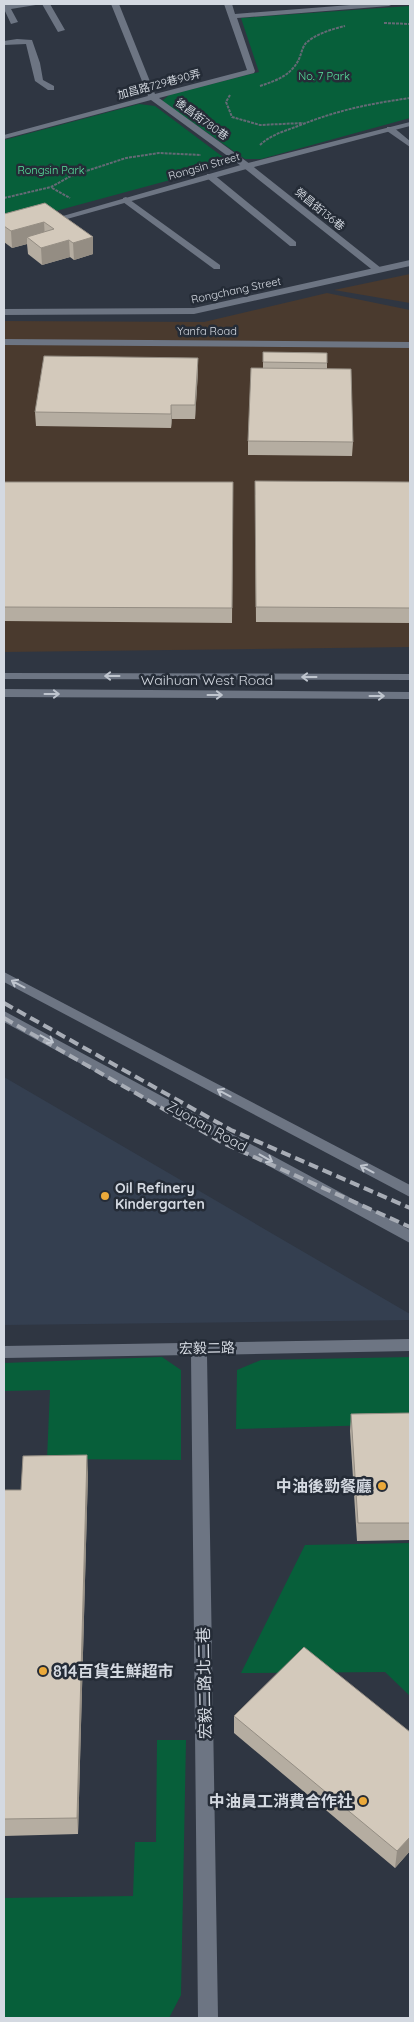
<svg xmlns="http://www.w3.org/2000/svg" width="414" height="2022" font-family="Quicksand,'Noto Sans TC',sans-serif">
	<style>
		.built { fill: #343f50 }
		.industrial { fill: #4a3a2e }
		.green { fill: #075f3a }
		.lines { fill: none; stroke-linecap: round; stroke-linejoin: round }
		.path { stroke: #646a75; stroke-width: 2; stroke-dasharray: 3 1; stroke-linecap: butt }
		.service { fill: #6d7583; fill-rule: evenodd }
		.minor { fill: #6d7583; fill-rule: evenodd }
		.tertiary { fill: #6d7583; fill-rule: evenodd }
		.rail { stroke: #a8adb6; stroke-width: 4; stroke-dasharray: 10 5; stroke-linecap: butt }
		.wall { fill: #b5ada1 }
		.shaded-wall { fill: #948d83 }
		.building { fill: #d3c9bb; stroke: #948d83 }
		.oneway { stroke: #bfc5ce }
		.poi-dot { fill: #eba93a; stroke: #252c37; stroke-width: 2 }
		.labels { text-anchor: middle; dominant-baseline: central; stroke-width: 5; stroke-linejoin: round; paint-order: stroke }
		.far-park-label { font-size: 11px; fill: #59e19d; stroke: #252c37 }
		.far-street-label { font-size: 11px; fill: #d4d9e1; stroke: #252c37 }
		.street-label { font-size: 14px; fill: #d4d9e1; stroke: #252c37 }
		.poi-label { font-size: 14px; font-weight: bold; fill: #d4d9e1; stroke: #252c37; text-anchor: start }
		.near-poi-label { font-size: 16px; font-weight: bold; fill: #d4d9e1; stroke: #252c37; text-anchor: end }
		.near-street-label { font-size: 16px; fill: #d4d9e1; stroke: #252c37 }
	</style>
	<rect width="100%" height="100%" fill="#2f3642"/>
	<path class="built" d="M4,1077l406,237v6l-406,5z"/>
	<path class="industrial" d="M410,274v29l-76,-13z
		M327,293l83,17v337l-406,5v-331l200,1z"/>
	<path class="green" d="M410,6v112l-149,41h-16l-83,-58 7,-6 90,-23 -18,-54z
		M139,104l16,2 72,54 -5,6 -218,59v-85z
		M162,1357l19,13v90l-134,-1 3,-69 -46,1v-28z
		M410,1357v67l-174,5 1,-59 24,-10z
		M410,1543v153l-25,-24 -144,1 64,-128z
		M157,1740h29l-5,255 -12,23h-165v-120l129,-2 2,-54h21z"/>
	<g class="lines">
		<path class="path" d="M384,23l26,1
			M260,86c15,-5 30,-10 38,-25 3,-5 4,-14 8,-18 10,-9 26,-14 39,-17
			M230,95l-4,7 6,15 28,8 43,-2
			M260,145c10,-10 25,-14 38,-19 40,-16 70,-22 112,-28
			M52,188l18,10
			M4,198l47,-11 20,-11 55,-18 33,-5 42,2"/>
		<path class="service" d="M4,4h46l15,26 -7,2 -16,-28 -31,5 7,13 -7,2 -7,-15z
			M111,4h8l36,90 92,-24 -23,-66h8l3,10 128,-10h30l-4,2 -152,12 18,53 -1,2 -95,25 91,66 131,104v4h-6l-131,-104 -93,-68 -147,39v-4l144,-39z
			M387,127h6l17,14v6l-23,-16z
			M207,174h6l83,68v4h-6l-83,-68z
			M126,197l94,68v4h-6l-91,-67v-4z"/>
		<path class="minor" d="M17,39l15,1 8,23 3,17 11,6v4h-6l-13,-9 -9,-37 -22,1v-4z
			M410,122v4l-160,42 -201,56 -7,-2 202,-58z
			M410,260v6l-216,48 -190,1v-6l190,-1z
			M4,339l406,3v6l-406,-3z
			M410,1339v12l-203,4 11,663h-20l-7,-663 -187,3v-12z"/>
		<path class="tertiary" d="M4,673l406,1v6l-406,-1z
			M4,689l406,3v7l-406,-2z
			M4,972l406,213v12l-406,-215z
			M4,1011l406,219v13l-406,-221z"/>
		<path class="rail" d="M4,1003l227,127 179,78
			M4,1018l219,125 187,84"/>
	</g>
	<path class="wall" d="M45,203l48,34v17l-19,6 -4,-3 -28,8 -14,-11 -1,-10 -15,4 -8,-6v-28z
		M263,352l64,1v16l26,73 -1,14 -104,-1v-14l15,-73z
		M198,358v13l-3,48h-23l-1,9 -135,-2 -1,-14z
		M4,482h229l-1,141 -228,-2z
		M410,482v141l-154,-1 -1,-127z
		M410,1413v127l-53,1 -7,-110 1,-17z
		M88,1472l-10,362 -74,2v-346h17z
		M234,1716l176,16v119l-15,17 -161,-135z"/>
	<path class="shaded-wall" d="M44,222l1,17 -18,-2v7l-15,4 -1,-17z
		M93,237v17l-19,6 -1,-17z
		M69,240l1,17 -28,8 -1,-17z
		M198,358v13l-3,48v-14z
		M171,405l1,14 -1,9z
		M87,1455l1,17 -10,362 -1,-16z
		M410,1837v14l-15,17 2,-17z"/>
	<path class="building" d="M45,203l48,34 -20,6 -4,-3 -28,8 -14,-11 27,-8 -10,-7 -33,9 -7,-5v-12z
		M263,352l64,1v10l-64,-1z
		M44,356l154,2 -3,47h-24v9l-136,-2z
		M251,368l100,1 2,73 -105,-1z
		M255,481l155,1v126l-154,-1z
		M4,482h229l-1,126 -228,-1z
		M410,1413v110h-52l-7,-109z
		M87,1455l-10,363 -73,1v-329h17l2,-34z
		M304,1647l106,85v105l-13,14 -163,-135z"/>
	<defs><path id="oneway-shaft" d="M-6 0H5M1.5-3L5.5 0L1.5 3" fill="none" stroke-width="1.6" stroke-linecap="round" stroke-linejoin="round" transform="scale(1.25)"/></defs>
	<g class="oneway">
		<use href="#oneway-shaft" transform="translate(112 676) rotate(-180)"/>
		<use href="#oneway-shaft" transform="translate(309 677) rotate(-180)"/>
		<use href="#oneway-shaft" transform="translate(52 694)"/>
		<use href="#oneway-shaft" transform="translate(215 695)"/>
		<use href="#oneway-shaft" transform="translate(377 696)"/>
		<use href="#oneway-shaft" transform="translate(18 984) rotate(-152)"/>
		<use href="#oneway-shaft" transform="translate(47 1039) rotate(29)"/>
		<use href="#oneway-shaft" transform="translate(224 1093) rotate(-152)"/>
		<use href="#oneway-shaft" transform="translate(266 1158) rotate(29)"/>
		<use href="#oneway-shaft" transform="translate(367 1169) rotate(-152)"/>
	</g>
	<g class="poi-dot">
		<circle cx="105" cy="1196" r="5"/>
		<circle cx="382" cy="1486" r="5"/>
		<circle cx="43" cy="1671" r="5"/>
		<circle cx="363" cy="1801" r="5"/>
	</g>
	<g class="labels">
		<g class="far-park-label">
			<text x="324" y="76">No. 7 Park</text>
			<text x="51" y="170">Rongsin Park</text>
		</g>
		<g class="far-street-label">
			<text transform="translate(159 84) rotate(-15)">加昌路729巷90弄</text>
			<text transform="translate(202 119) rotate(36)">後昌街780巷</text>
			<text transform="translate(204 166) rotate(-16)">Rongsin Street</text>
			<text transform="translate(320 209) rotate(39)">榮昌街136巷</text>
			<text transform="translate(236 290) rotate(-12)">Rongchang Street</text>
			<text x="207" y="331">Yanfa Road</text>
		</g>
		<g class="street-label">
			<text x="207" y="680">Waihuan West Road</text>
			<text transform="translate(207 1126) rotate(29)">Zuonan Road</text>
			<text transform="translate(207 1348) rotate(-1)">宏毅二路</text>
		</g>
		<g class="poi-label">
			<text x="115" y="1188">Oil Refinery<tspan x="115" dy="16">Kindergarten</tspan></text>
		</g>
		<g class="near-poi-label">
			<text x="372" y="1486">中油後勁餐廳</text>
			<text x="53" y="1671" text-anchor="start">814百貨生鮮超市</text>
			<text x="353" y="1801">中油員工消費合作社</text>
		</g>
		<g class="near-street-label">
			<text transform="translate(204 1683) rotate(-91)">宏毅二路北二巷</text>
		</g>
	</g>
	<rect width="414" height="2022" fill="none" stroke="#d4d9e1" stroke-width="10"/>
</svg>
